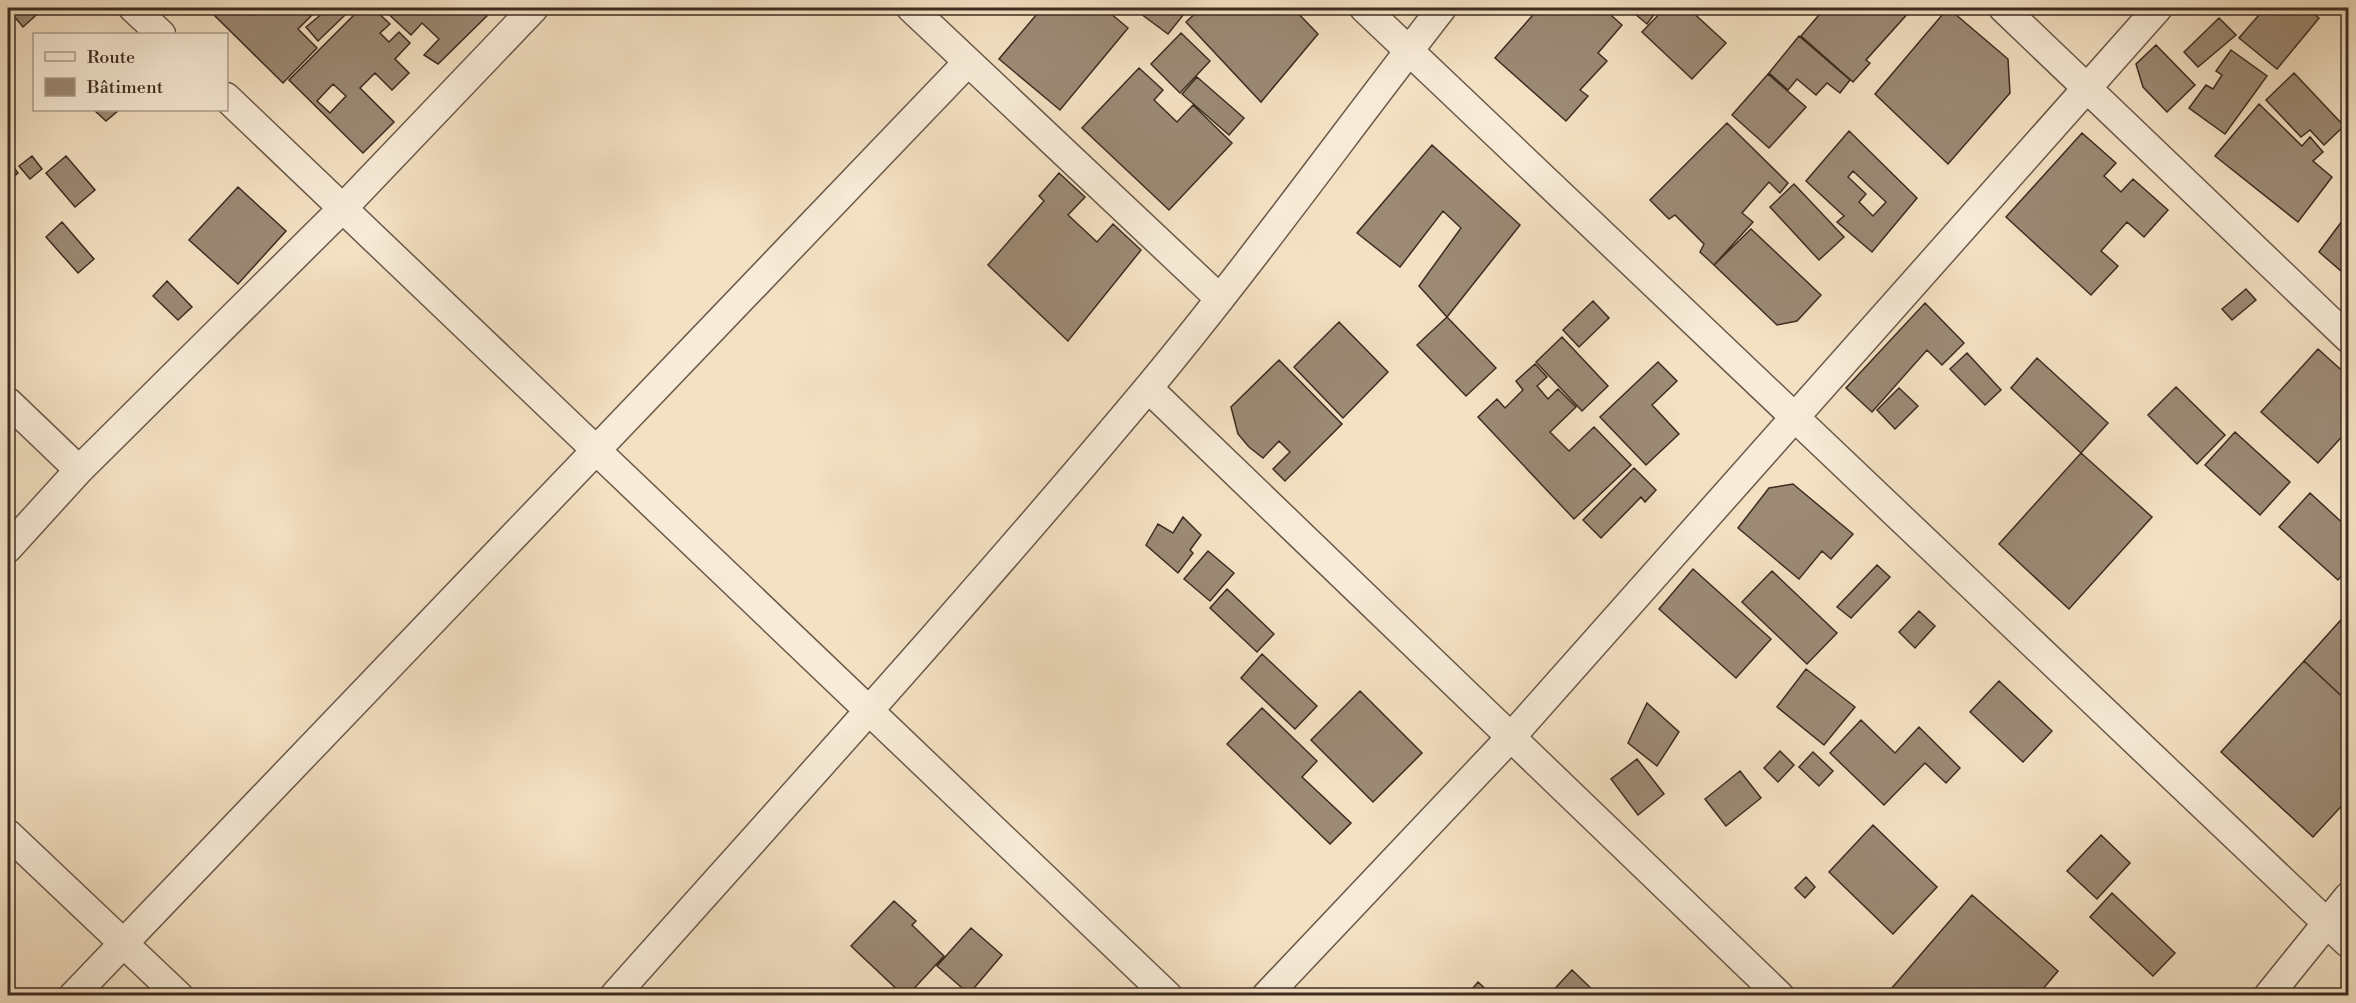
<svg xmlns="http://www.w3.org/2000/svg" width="2356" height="1003" font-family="'Libre Bodoni',serif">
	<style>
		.building { fill: #9c8a75; stroke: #3d2c21; stroke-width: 1.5; fill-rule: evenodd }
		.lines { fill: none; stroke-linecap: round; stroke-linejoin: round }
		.street-casing { stroke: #6b594a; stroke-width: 31 }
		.street { stroke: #f8ecd8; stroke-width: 28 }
	</style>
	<rect width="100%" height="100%" fill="#f4e1c3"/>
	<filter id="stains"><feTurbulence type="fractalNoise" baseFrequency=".00333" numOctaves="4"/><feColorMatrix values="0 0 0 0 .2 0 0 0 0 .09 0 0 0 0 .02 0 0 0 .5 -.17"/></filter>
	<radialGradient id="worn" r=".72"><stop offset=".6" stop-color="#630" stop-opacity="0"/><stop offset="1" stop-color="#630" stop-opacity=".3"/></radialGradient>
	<path class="building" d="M24,8h20l-21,19 -9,-11z
		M220,8h29l6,7 7,-7h57l-21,21 19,19 -34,35 -70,-69z
		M329,8h9l7,7 -27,26 -12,-14z
		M361,8h12l17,16 -10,9 9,9 10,-10 11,11 -15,16 14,14 -17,17 -17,-17 -15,15 34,34 -31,31 -74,-73zM333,84l13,12 -16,17 -13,-12z
		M382,8h113l-57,56 -14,-9 15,-16 -17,-16 -11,12z
		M1042,8h62l24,20 -68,82 -61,-51z
		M1133,8h42l9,6 -16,20z
		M1201,8h92l25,26 -57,68 -75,-80z
		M1539,8h64l19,17 -24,28 9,8 -27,29 8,6 -22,25 -71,-63z
		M1628,8h31l-12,16z
		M1665,8h23l38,35 -34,36 -50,-47z
		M1825,8h81l4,3 -44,49 4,3 -17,19 -52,-46z
		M1948,8l60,51 2,34 -62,71 -73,-70z
		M2265,8h41l13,10 -42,51 -38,-31z
		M2219,18l17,17 -38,32 -14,-15z
		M1181,33l29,28 -30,32 -29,-29z
		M1799,36l51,44 -10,13 -13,-10 -11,12 -19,-16 -9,11 -19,-17z
		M2156,45l39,40 -28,27 -24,-25 -7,-23z
		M2231,50l36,26 -42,58 -36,-26 17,-23 7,4 9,-14 -6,-4z
		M1139,68l24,22 -9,10 23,22 16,-17 39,38 -63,67 -87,-82z
		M2294,73l50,53 -20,19 -14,-15 -9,7 -35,-37z
		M1768,74l38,33 -37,41 -37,-33z
		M1197,77l47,41 -15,17 -47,-41z
		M2259,104l43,42 8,-9 13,15 -10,9 19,16 -34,45 -83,-66z
		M94,110h25l-13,11z
		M1727,123l61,60 -8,10 -11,-11 -27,31 11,9 -39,43 -14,-13 4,-8 -29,-29 -6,4 -19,-19z
		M1849,131l68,67 -45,54 -35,-30 7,-6 -38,-35zM1853,171l33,31 -13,14 -14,-14 7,-8 -18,-17z
		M2082,133l34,30 -12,13 17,16 12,-13 35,31 -24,27 -17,-15 -26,29 17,15 -27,29 -85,-78z
		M1432,145l88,80 -73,92 -28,-31 42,-58 -18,-17 -43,56 -43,-34z
		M32,156l10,13 -12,10 -11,-13z
		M66,156l29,34 -20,17 -29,-34z
		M8,159l10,14 -10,8z
		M1059,173l26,24 -17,18 29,27 16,-18 28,26 -73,91 -80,-76 56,-64 -5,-5z
		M1794,184l50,53 -25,23 -49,-53z
		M238,187l48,44 -48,53 -49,-44z
		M2348,213v64l-29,-25z
		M62,222l32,37 -16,14 -32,-36z
		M1751,229l70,66 -24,26 -20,4 -63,-60z
		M167,281l25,26 -14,13 -25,-24z
		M2246,289l10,11 -24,20 -10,-11z
		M1593,301l16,17 -30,29 -16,-17z
		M1925,303l39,40 -22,22 -15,-15 -55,62 -26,-24z
		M1447,317l49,51 -30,28 -49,-51z
		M1339,322l49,50 -45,46 -49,-51z
		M1562,337l46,49 -26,25 -46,-49z
		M2318,349l30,27v54l-30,33 -57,-51z
		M1967,353l34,37 -16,15 -35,-36z
		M2037,358l71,65 -27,30 -70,-65z
		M1279,360l63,64 -57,57 -12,-12 17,-17 -11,-11 -16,17 -14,-11 -11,-13 -7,-27z
		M1658,362l19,19 -25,24 27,29 -33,31 -46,-48z
		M1535,364l12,13 -10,9 11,13 10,-10 18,18 -26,25 19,19 25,-24 37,38 -57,54 -96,-102 19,-18 8,9 18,-18 -7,-9z
		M2176,387l49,48 -28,29 -49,-49z
		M1899,388l19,18 -23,23 -18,-19z
		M2235,432l55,50 -30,33 -55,-50z
		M2081,453l71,64 -83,92 -70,-65z
		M1634,468l22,22 -11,12 -4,-5 -40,41 -18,-18z
		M1793,484l60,50 -22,25 -9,-8 -23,28 -61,-51 31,-40z
		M2310,493l38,35v40l-10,12 -59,-53z
		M1183,517l18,18 -11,15 3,3 -15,20 -32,-28 12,-21 15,9z
		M1208,551l26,22 -24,28 -26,-22z
		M1877,565l13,12 -39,41 -14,-11z
		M1693,569l78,70 -35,39 -77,-69z
		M1772,571l65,62 -30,31 -65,-62z
		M1227,589l47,45 -17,18 -47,-44z
		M1919,611l16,15 -20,22 -16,-16z
		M2348,612v90l-44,-41z
		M1262,654l55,52 -22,23 -54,-51z
		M2304,661l44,41v97l-35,38 -92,-85z
		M1806,669l49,38 -31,38 -47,-38z
		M1999,681l53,50 -29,31 -53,-50z
		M1360,691l62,62 -49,49 -62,-62z
		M1647,703l32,29 -22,34 -29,-23z
		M1262,708l55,53 -15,16 49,46 -21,21 -103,-100z
		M1861,720l34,33 24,-26 41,41 -14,15 -21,-20 -41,42 -54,-52z
		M1780,751l14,14 -16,17 -14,-14z
		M1813,752l20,19 -14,15 -20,-19z
		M1637,759l27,35 -26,21 -27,-36z
		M1740,771l21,27 -35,28 -21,-27z
		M1873,825l64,62 -44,47 -64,-62z
		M2101,835l29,28 -33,36 -30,-28z
		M1806,877l9,10 -10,11 -10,-10z
		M2112,893l63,60 -22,23 -63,-59z
		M1972,895l86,76 -21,25h-152z
		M894,901l22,20 -4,4 32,31 -37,40h-3l-53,-50z
		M971,928l31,27 -33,39 -32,-28z
		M1572,970l27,26h-51z
		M1478,982l15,14h-27z"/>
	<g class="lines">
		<g class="street-casing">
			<path id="street" d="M133,8l28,26
				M911,8l309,291
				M1364,8l984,935
				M2003,8l345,330
				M226,97l942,899
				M1148,388l632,608
				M8,402l71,68
				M8,548l71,-78 264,-262 191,-200
				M8,834l171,162
				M73,996l895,-934
				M614,996c180,-202 362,-402 535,-609 102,-123 195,-253 293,-379
				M1266,996l245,-259 647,-729
				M2268,996l80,-99"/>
		</g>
		<use href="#street" class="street"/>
	</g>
	<rect width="2356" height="1003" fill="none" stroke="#f4e1c3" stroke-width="30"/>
	<rect x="9" y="9" width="2338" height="985" fill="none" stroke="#3d2c21" stroke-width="3"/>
	<rect x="15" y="15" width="2326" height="973" fill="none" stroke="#3d2c21" stroke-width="1.5"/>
	<rect x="33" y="33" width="195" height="78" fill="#f8ecd8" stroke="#ad9f8f" stroke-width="1.5"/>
	<rect x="45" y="52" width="30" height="9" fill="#f8ecd8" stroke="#ad9f8f" stroke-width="1.5"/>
	<text x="87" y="63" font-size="18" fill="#3d2c21">Route</text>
	<rect x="45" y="78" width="30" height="18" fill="#9c8a75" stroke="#ad9f8f" stroke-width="1.5"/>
	<text x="87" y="93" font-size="18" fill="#3d2c21">Bâtiment</text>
	<rect width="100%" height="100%" filter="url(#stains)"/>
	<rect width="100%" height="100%" fill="url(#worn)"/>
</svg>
